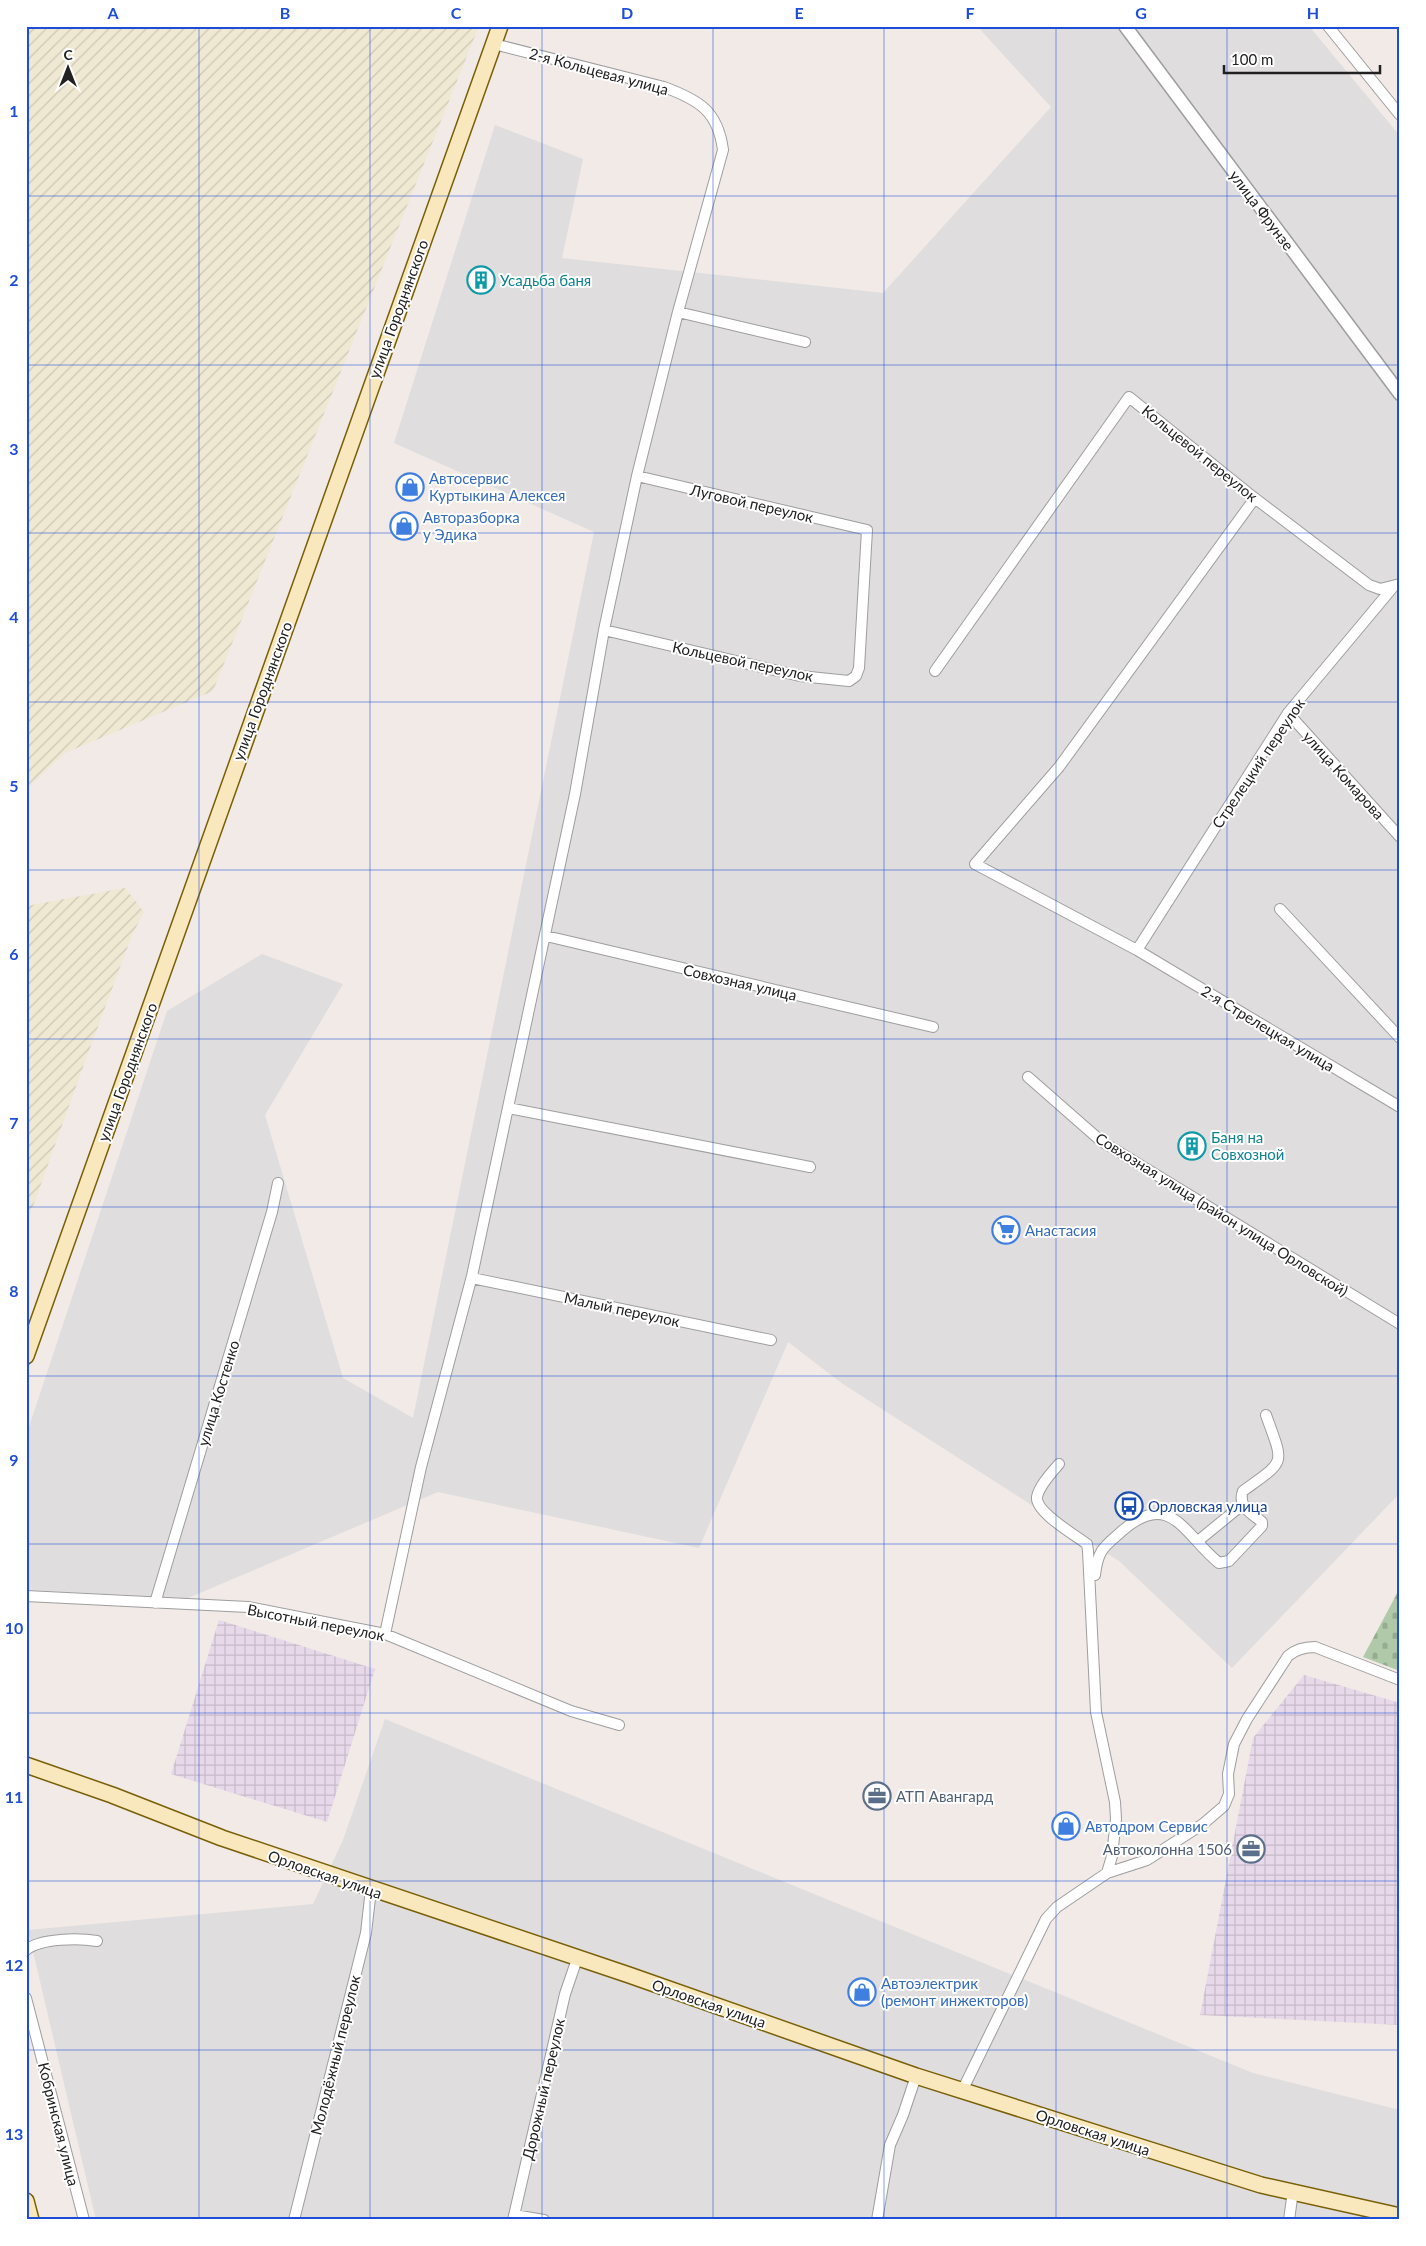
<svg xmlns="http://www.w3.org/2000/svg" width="1426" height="2246" font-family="Lato,sans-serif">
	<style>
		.residential { fill: #dfddde }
		.industrial { fill: url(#industrial-grid) }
		.farmland { fill: url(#farmland-furrows) }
		.cemetery { fill: url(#cemetery-stones) }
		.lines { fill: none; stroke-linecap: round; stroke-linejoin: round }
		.minor-casing { stroke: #9e9e9e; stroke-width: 12 }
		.tertiary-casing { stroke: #9e9e9e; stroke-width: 15 }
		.secondary-casing { stroke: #795f06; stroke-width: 18 }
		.minor { stroke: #fff; stroke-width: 10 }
		.tertiary { stroke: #fff; stroke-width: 12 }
		.secondary { stroke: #f9e8bd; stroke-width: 15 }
		.grid { fill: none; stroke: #1d4ed8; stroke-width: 1; stroke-opacity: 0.55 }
		.labels { text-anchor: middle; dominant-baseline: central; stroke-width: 4; stroke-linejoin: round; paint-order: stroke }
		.street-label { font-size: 15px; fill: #212121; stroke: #fff }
		.culture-label { font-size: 15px; fill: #0d838f; stroke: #fff; text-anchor: start }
		.shop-label { font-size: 15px; fill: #366cbe; stroke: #fff; text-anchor: start }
		.transit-label { font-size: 15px; fill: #164399; stroke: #fff; text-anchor: start }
		.service-label { font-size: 15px; fill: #4e5e75; stroke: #fff; text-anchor: start }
		.neatline { fill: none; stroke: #1d4ed8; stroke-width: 2 }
		.grid-label { font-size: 16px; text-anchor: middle; font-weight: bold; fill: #1d4ed8 }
	</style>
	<defs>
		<pattern id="industrial-grid" width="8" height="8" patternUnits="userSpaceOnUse" patternTransform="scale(1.25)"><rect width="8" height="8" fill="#e7d9ea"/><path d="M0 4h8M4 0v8" fill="none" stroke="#c6bac8"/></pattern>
		<pattern id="farmland-furrows" width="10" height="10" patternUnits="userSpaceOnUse" patternTransform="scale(1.25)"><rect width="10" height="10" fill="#efe8d3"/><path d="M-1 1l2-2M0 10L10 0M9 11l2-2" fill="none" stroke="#cdc7b5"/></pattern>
		<pattern id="cemetery-stones" width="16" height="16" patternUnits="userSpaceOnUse" patternTransform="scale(1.25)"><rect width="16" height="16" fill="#afc9a9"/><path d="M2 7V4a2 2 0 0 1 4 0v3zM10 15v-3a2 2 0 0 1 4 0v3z" fill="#96ac91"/></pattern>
	</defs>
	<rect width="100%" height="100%" fill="#f1eae7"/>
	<path class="residential" d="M977,26h332l91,110v1357l-168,175 -113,-107 -276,-177 -55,-42 -89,206 -261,-56 -250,106 -162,-8v-154l141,-425 95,-57 81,30 -78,131 78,263 70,40 181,-886 -200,-89 101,-318 88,34 -21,99 321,35 168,-186z
		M385,1719l868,354 147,37v110h-1304l-68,-290 285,-26 30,-64z"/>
	<path class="industrial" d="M219,1620l156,49 -48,153 -156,-48z
		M1304,1675l96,28v322l-200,-10 53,-277z"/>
	<path class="farmland" d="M26,26h453l-266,665 -148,62 -39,36z
		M125,888l19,24 -12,23 -49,132 -57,159v-320z"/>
	<path class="cemetery" d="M1400,1588v83l-37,-14z"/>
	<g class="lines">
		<g class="minor-casing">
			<path id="minor" d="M1328,26l72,89
				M678,312l127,30
				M1255,498l-196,269 -84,97 162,86 263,157
				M604,630l196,46 49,5 7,-5 3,-8 8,-138 -230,-54
				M935,671l194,-274 119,96 121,92 11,4 20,-5
				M1288,713l112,124
				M1280,909l120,129
				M546,936l387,91
				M1137,950l151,-237 106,-127
				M1028,1077l73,64 299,183
				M508,1108l302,59
				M472,1278l299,62
				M1198,1541l44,-36
				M1095,1575c3,-26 9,-28 27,-44 49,-43 63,5 97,32l10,-2 33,-35v-4c-10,-8 -25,-16 -19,-31 44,-32 41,-25 23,-76
				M26,1596l222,11 137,27 186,77 48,14
				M155,1603l117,-391 6,-29
				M385,1634l36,-167 51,-191 103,-482 29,-164 33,-154 41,-164 45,-162c-5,-39 -24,-50 -59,-63l-170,-43
				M1107,1873l40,-13 56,-36 21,-18 5,-12 -1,-20 6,-30 13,-25 41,-63c8,-7 16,-9 27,-9l85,33
				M26,1950c15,-12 53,-12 71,-9
				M26,1998l58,222
				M962,2091l84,-172 11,-12 50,-34 5,-17 4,-37 -1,-17 -19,-90 -8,-161 -1,-7c-12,-9 -52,-32 -50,-47 2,-11 15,-25 22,-33
				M514,2215l30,5
				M294,2220l72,-287 5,-44
				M513,2220l52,-226 12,-35
				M877,2220l13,-75 13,-30 13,-39
				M1289,2220l4,-29"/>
		</g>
		<g class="tertiary-casing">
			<path id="tertiary" d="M1125,26l275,368"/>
		</g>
		<g class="secondary-casing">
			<path id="secondary" d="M26,1356l474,-1330
				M26,1765l86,30 110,43 407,137 287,101 345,109 139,31
				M26,2201l5,19"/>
		</g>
		<use href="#minor" class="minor"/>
		<use href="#tertiary" class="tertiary"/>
		<use href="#secondary" class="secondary"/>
	</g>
	<path class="grid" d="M199,26v2194M370,26v2194M542,26v2194M713,26v2194M884,26v2194M1056,26v2194M1227,26v2194M26,196h1374M26,365h1374M26,533h1374M26,702h1374M26,870h1374M26,1039h1374M26,1207h1374M26,1376h1374M26,1544h1374M26,1713h1374M26,1881h1374M26,2050h1374"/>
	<defs>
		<g id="building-ring" transform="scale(1.4375)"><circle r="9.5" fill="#fff" stroke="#0f9aa8" stroke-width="1.5"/><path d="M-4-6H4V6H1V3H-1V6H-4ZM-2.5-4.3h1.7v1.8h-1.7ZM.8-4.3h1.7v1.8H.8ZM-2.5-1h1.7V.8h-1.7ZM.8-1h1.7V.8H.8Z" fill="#0f9aa8"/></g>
		<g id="shop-ring" transform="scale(1.4375)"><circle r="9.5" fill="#fff" stroke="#3f7fe0" stroke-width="1.5"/><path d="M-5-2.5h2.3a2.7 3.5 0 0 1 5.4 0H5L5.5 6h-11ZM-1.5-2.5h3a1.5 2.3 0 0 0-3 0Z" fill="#3f7fe0"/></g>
		<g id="supermarket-ring" transform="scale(1.4375)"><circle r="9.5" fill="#fff" stroke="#3f7fe0" stroke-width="1.5"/><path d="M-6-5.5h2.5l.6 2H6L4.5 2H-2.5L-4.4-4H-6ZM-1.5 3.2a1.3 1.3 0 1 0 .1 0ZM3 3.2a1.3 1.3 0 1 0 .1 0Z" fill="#3f7fe0"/></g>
		<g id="bus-ring" transform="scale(1.4375)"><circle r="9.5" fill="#fff" stroke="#1a4fb4" stroke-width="1.5"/><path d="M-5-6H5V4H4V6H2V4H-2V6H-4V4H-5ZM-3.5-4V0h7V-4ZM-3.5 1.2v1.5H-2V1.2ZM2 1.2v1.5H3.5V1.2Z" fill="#1a4fb4"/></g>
		<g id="office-ring" transform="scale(1.4375)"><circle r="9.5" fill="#fff" stroke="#5c6f8a" stroke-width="1.5"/><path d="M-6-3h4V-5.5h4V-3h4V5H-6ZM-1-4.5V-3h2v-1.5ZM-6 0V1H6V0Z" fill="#5c6f8a"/></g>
	</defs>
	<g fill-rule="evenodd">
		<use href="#building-ring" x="481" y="280"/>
		<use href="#shop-ring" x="410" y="487"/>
		<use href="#shop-ring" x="404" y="526"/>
		<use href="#building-ring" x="1192" y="1146"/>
		<use href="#supermarket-ring" x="1006" y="1230"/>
		<use href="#bus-ring" x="1129" y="1506"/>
		<use href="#office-ring" x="877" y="1796"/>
		<use href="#shop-ring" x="1066" y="1826"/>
		<use href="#office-ring" x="1251" y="1849"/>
		<use href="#shop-ring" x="862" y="1992"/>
	</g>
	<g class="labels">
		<g class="street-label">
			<text transform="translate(599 71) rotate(15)">2-я Кольцевая улица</text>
			<text transform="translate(1262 210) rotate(53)">улица Фрунзе</text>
			<text transform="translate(398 309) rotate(-70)">улица Городнянского</text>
			<text transform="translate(1200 453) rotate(39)">Кольцевой переулок</text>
			<text transform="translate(752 503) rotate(13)">Луговой переулок</text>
			<text transform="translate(743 661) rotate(12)">Кольцевой переулок</text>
			<text transform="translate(262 691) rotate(-70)">улица Городнянского</text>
			<text transform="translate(1258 763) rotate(-56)">Стрелецкий переулок</text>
			<text transform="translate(1344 775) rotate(48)">улица Комарова</text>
			<text transform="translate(740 982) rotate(13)">Совхозная улица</text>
			<text transform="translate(1268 1028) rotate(31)">2-я Стрелецкая улица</text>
			<text transform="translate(127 1072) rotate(-70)">улица Городнянского</text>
			<text transform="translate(1222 1214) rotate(32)">Совхозная улица (район улица Орловской)</text>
			<text transform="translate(622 1309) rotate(12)">Малый переулок</text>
			<text transform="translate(218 1393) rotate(-73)">улица Костенко</text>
			<text transform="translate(316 1622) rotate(11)">Высотный переулок</text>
			<text transform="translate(325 1874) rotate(19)">Орловская улица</text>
			<text transform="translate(709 2003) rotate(19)">Орловская улица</text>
			<text transform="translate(335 2055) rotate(-76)">Молодёжный переулок</text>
			<text transform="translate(543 2089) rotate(-77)">Дорожный переулок</text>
			<text transform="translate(59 2124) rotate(76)">Кобринская улица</text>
			<text transform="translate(1093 2132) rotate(18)">Орловская улица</text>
		</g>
		<g class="culture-label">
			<text x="500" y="280">Усадьба баня</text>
			<text x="1211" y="1137">Баня на<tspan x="1211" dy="17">Совхозной</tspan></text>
		</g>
		<g class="shop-label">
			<text x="429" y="478">Автосервис<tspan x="429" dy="17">Куртыкина Алексея</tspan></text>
			<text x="423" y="517">Авторазборка<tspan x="423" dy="17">у Эдика</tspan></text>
			<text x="1025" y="1230">Анастасия</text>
			<text x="1085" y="1826">Автодром Сервис</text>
			<text x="881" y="1983">Автоэлектрик<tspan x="881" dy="17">(ремонт инжекторов)</tspan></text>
		</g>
		<g class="transit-label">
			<text x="1148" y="1506">Орловская улица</text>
		</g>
		<g class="service-label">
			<text x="896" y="1796">АТП Авангард</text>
			<text x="1232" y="1849" text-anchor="end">Автоколонна 1506</text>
		</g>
	</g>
	<rect width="1426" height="2246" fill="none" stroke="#ffffff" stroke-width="55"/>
	<g transform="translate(68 68)" stroke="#ffffff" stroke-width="4" paint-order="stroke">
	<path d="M0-4L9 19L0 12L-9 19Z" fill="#212121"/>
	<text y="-8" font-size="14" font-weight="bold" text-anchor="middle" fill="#212121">С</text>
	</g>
	<path d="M1224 65v8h156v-8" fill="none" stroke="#212121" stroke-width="2.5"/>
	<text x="1231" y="65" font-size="15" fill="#212121" stroke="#ffffff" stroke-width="4" paint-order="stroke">100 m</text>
	<rect x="28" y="28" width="1370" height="2190" class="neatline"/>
	<g class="grid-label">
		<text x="113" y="19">A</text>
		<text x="285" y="19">B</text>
		<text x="456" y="19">C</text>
		<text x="627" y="19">D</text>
		<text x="799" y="19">E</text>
		<text x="970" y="19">F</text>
		<text x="1141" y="19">G</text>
		<text x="1313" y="19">H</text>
		<text x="14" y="117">1</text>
		<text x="14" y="286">2</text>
		<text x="14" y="455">3</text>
		<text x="14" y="623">4</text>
		<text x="14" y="792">5</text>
		<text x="14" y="960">6</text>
		<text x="14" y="1129">7</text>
		<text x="14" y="1297">8</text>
		<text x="14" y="1466">9</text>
		<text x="14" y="1634">10</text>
		<text x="14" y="1803">11</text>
		<text x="14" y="1971">12</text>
		<text x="14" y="2140">13</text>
	</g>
</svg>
